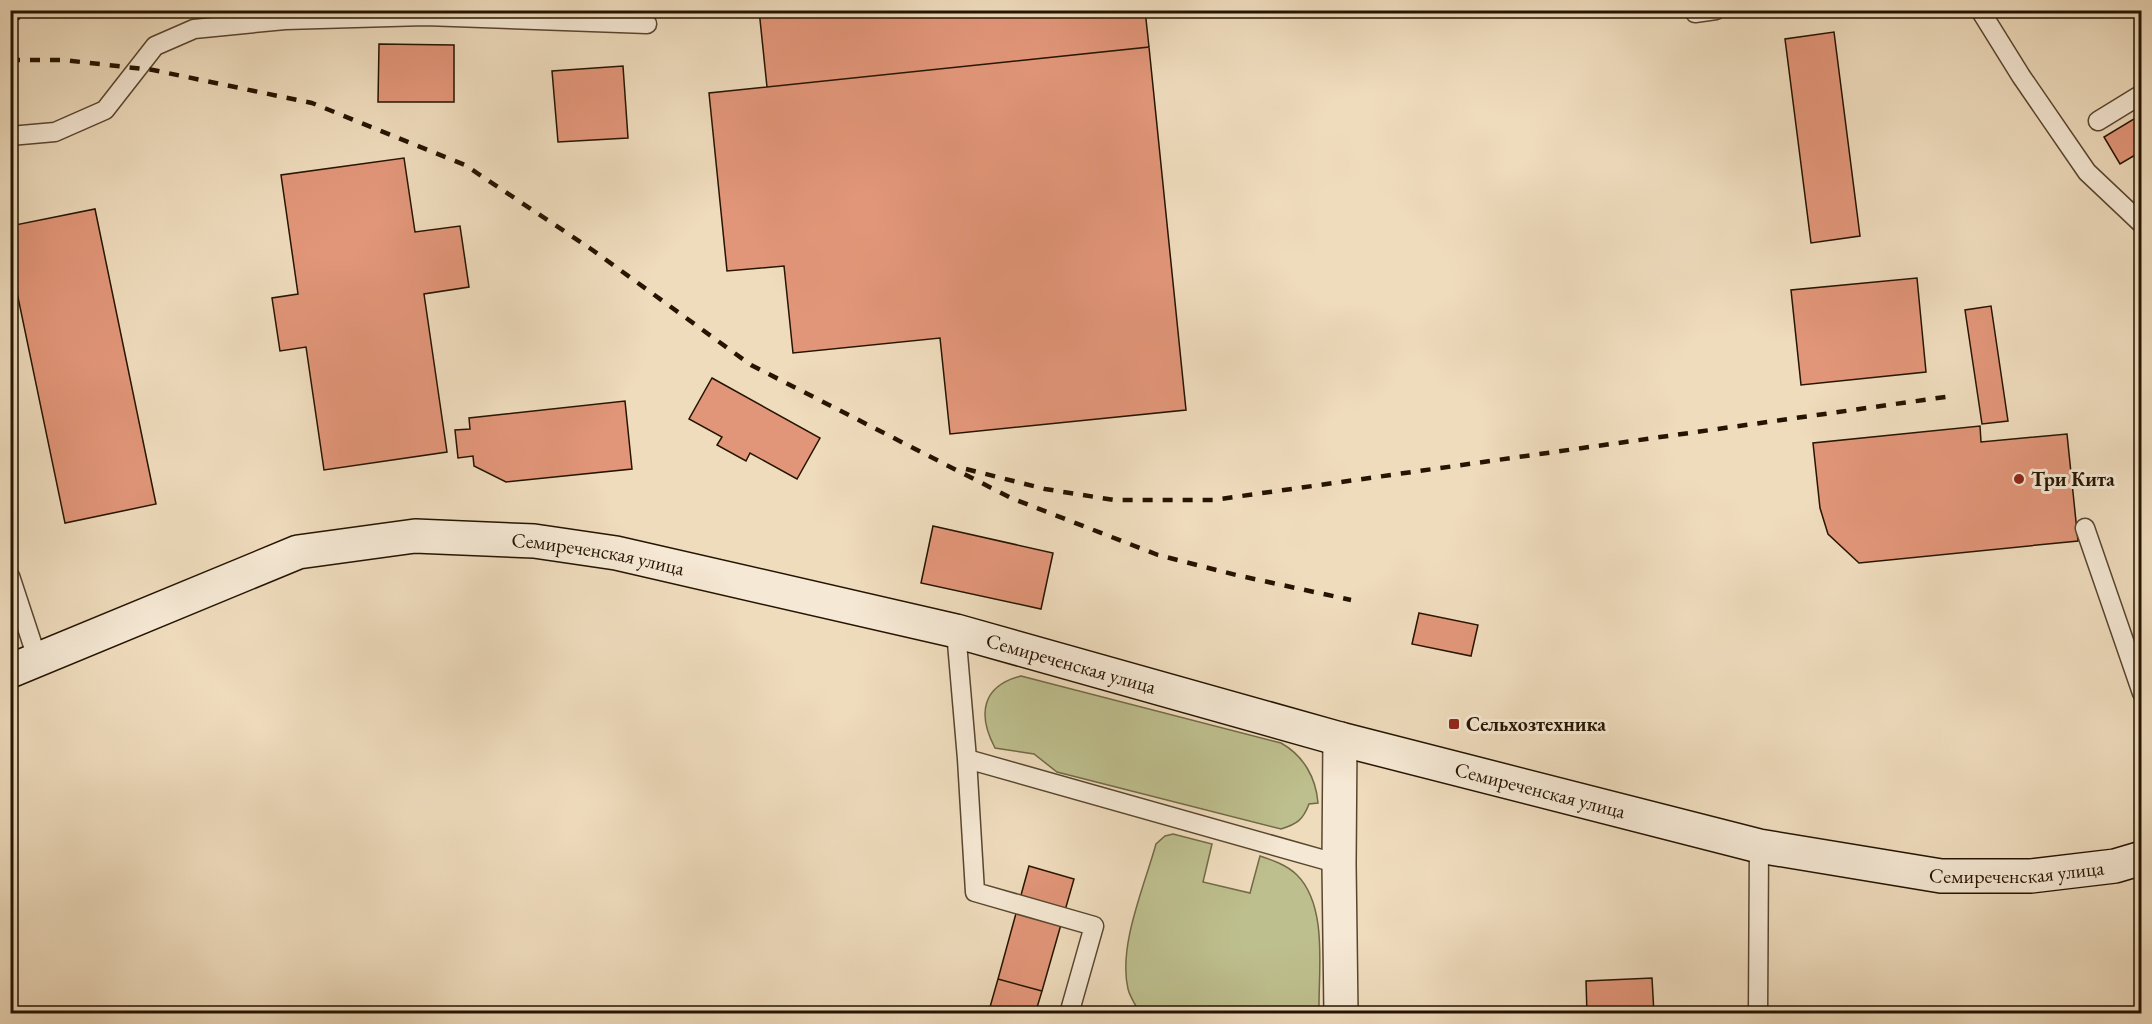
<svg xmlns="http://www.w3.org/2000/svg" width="2152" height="1024" font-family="'EB Garamond',serif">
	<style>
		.green { fill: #bebf8e; stroke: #726a47; stroke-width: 1.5 }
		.building { fill: #e29679; stroke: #251400; stroke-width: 1.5 }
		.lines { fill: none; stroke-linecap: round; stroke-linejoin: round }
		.service-casing { stroke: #58462f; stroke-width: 21 }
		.minor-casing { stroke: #58462f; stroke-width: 36 }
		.secondary-casing { stroke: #251400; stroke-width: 36 }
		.service { stroke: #f5e8d4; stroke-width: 18 }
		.minor { stroke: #f5e8d4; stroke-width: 33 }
		.secondary { stroke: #f5e8d4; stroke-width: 33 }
		.rail { stroke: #251400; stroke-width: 4.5; stroke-dasharray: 10 10; stroke-linecap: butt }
		.poi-dot { fill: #8f2418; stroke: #f5e8d4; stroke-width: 2 }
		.labels { text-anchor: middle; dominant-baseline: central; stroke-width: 6; stroke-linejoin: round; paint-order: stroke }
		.poi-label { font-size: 20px; font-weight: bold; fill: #251400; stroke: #f5e8d4; text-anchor: start }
		.street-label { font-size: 20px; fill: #251400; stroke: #f5e8d4 }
	</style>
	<rect width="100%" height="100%" fill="#efdcbd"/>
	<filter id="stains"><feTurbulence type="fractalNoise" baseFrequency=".00333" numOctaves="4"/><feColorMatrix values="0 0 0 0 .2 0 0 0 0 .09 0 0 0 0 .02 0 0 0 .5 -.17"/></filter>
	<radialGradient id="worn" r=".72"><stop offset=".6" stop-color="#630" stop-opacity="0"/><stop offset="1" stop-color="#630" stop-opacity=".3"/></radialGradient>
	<path class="green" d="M1021,676l260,67c23,13 35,35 37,60l-9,1c-6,16 -12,20 -28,25l-224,-57 -23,-18 -39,-6c-18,-34 -13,-62 26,-72z
		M1173,834l39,10 -9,38 47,11 10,-37c12,4 27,9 37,19 30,30 22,91 22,130l-3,8h-176c-4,-7 -10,-16 -12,-24 -10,-43 16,-102 28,-145l9,-8z"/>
	<path class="building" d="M759,10h386l4,37 -382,40z
		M1834,32l26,204 -49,7 -26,-204z
		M379,44l75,1v57h-76z
		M1149,47l37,363 -236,24 -10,-96 -147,15 -9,-87 -57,5 -18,-178z
		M623,66l5,72 -70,4 -6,-71z
		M2142,114v37l-22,13 -16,-27z
		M404,158l11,74 45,-6 9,61 -45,7 23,158 -123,18 -18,-123 -26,4 -8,-53 26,-4 -17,-119z
		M95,209l61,295 -91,19 -55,-264v-33z
		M1917,278l9,94 -125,13 -10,-95z
		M1991,306l17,115 -26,3 -17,-114z
		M712,378l108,60 -23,41 -47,-26 -4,8 -29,-16 5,-8 -33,-18z
		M625,401l7,68 -126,13 -32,-16 -1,-10 -15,2 -3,-28 15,-1 -1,-11z
		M1980,426l1,16 86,-8 11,107 -219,22 -31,-29 -8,-26 -7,-65z
		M933,526l120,27 -12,56 -120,-26z
		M1419,613l59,12 -7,31 -59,-12z
		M1029,866l45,13 -32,112 -44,-12z
		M1652,978l2,36h-67l-1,-33z
		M998,979l44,12 -7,23h-47z"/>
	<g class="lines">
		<g class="service-casing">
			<path id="service" d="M1980,10l41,66 66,96 55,52
				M1695,13l21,-3
				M425,16l222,8
				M2098,121l44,-27
				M10,136l45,-4 50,-22 50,-64 39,-17 91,-9 140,-4 7,-6
				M2085,528l57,165
				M10,576l28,85
				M956,631l11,128 8,133 119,34 -25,88
				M967,759l372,105
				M1758,1014l1,-168"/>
		</g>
		<g class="minor-casing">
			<path id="minor" d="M1340,739l-1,125 2,150"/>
		</g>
		<g class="secondary-casing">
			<g id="secondary">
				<path id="s1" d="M10,671l288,-119 117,-16 119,5 82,12 340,78 384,108 419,107 182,30h90l84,-10 27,-8"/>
			</g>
		</g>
		<use href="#service" class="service"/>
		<use href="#minor" class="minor"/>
		<use href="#secondary" class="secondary"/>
		<path class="rail" d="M10,19l50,-9
			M10,60h53l90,10 159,33 153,62 126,84 160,116 260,133 147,57 78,20 115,25
			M966,469l79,20 69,11h99l739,-104"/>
	</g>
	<g class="poi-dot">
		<circle cx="2019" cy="479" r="6"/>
		<rect x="1448" y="718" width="12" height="12" rx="3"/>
	</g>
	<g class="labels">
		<g class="poi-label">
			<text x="2031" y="479">Три Кита</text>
			<text x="1466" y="724">Сельхозтехника</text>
		</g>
		<g class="street-label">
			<text stroke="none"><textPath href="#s1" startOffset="614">Семиреченская улица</textPath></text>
			<text stroke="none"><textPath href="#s1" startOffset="1100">Семиреченская улица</textPath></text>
			<text stroke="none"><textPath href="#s1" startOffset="1586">Семиреченская улица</textPath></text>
			<text stroke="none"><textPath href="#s1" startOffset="2072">Семиреченская улица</textPath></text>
		</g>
	</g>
	<rect width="2152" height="1024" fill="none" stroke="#efdcbd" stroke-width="36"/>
	<rect x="12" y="12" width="2128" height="1000" fill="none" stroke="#251400" stroke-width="3"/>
	<rect x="18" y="18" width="2116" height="988" fill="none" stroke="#251400" stroke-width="1.5"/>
	<rect width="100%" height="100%" filter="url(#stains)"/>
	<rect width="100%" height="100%" fill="url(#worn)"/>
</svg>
